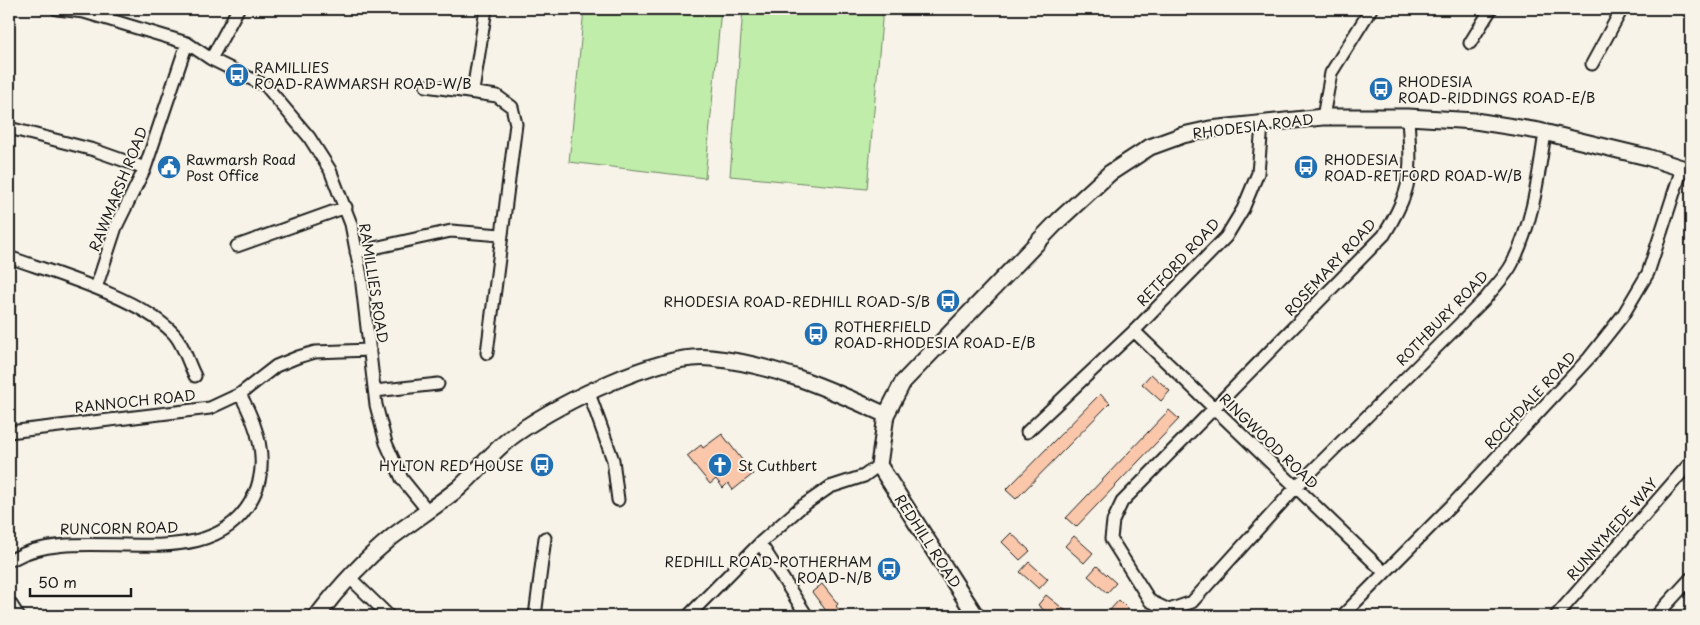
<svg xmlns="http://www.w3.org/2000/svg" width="1700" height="625" font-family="'Playpen Sans',sans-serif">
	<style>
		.green { fill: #c1edab; stroke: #6e8464 }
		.building { fill: #fac7ab; stroke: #1c1c1c }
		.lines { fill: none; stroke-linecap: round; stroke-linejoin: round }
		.minor-casing { stroke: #1c1c1c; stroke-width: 15 }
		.tertiary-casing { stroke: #1c1c1c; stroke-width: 19 }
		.minor { stroke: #f7f3e8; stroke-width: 11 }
		.tertiary { stroke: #f7f3e8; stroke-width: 15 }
		.labels { text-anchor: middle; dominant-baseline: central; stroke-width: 4; stroke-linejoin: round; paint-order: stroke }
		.poi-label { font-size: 14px; fill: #1c1c1c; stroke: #f7f3e8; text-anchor: start }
		.street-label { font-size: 14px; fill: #1c1c1c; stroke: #f7f3e8 }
	</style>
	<rect width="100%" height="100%" fill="#f7f3e8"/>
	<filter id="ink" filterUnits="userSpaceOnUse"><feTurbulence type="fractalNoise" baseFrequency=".02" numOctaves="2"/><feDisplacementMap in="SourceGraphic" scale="10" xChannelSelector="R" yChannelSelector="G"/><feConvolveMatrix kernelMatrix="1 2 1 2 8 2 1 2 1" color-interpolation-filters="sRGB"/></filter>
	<g filter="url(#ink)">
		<path class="green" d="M584,9h137l-16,169 -136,-16z
			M743,9h140l-16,180 -137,-13z"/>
		<path class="building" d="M1151,374l19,17 -9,10 -19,-17z
			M1100,394l10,9 -94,96 -10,-9z
			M1169,410l10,9 -103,108 -10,-9z
			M722,434l31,40 -20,16 -5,-7 -5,5 -7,-9 -6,5 -23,-28 14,-11 2,3z
			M1011,533l19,18 -10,9 -18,-18z
			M1074,536l19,17 -9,10 -19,-17z
			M1029,562l19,17 -9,10 -19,-17z
			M1097,566l19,17 -9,10 -19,-17z
			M822,584l16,20 -2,2 8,10h-14l-18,-24z
			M1046,595l10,8 16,13h-21l-13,-11z
			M1119,600l7,7 11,9h-20l-7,-6z"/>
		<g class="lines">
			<g class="minor-casing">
				<path id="minor" d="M57,9l27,3 103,31 24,16 55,27 43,51 21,33 21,54 10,52 15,129 10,38 16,36 26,32
					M1470,43l21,-34
					M211,59l27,-50
					M1592,64l30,-55
					M426,86l71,10 15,11 4,17 -29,229
					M473,91l13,-82
					M1323,117l8,-44 40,-64
					M1408,117c1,24 5,53 -3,76 -5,15 -13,29 -21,42l-262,267 -9,19 -2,18 39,62 19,9 23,-8 104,-115 190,-189c8,-11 20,-22 26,-34 21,-41 26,-86 33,-131
					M9,128l85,22 51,18
					M237,246l109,-39
					M356,252l95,-21 50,4
					M9,257c47,17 129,40 163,75 11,10 16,31 23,44
					M96,288l20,-61 29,-59 42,-125
					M1134,331l250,241
					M375,391l63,-7
					M589,393l24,67 5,40
					M9,432l201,-24 30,-14 36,-28 22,-9 17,-5 55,-2
					M1027,432l107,-101 92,-94 17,-28 15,-36 4,-48
					M760,543l47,73
					M13,559c68,-40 200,25 241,-64 16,-34 3,-70 -14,-101
					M349,577l40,39
					M535,616l10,-78
					M688,616l72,-73 41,-36 29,-20 34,-11 15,-11
					M1342,616l110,-111 137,-147 34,-43 25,-42 34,-105
					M1556,616l135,-154
					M1656,616l35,-38"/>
			</g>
			<g class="tertiary-casing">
				<path id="tertiary" d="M9,605l7,11
					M317,616c22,-29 47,-56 75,-79 22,-17 46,-32 67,-49 20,-18 36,-40 58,-55 42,-29 143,-81 194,-75 62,6 119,31 175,57
					M976,616l-97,-151 7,-50 17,-33 156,-162 51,-47 40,-26 33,-12 27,-6 113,-12h85l67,4 64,10 108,26 44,14"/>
			</g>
			<use href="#minor" class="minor"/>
			<use href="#tertiary" class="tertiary"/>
		</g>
	</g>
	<defs>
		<g id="bus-disc" transform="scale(1.25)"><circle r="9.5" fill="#1f6fb2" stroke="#f7f3e8"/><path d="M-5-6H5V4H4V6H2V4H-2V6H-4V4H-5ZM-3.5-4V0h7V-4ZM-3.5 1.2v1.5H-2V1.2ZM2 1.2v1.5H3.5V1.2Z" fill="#fff"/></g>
		<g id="civic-disc" transform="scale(1.25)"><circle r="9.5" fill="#1f6fb2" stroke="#f7f3e8"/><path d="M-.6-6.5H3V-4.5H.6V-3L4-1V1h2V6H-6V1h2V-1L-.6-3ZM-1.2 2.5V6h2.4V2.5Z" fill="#fff"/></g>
		<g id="church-disc" transform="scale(1.25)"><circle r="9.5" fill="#1f6fb2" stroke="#f7f3e8"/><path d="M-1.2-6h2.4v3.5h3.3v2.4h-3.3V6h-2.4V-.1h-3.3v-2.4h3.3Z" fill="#fff"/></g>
	</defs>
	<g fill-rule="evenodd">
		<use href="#bus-disc" x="237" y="75"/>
		<use href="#bus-disc" x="1381" y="89"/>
		<use href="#civic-disc" x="169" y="167"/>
		<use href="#bus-disc" x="1306" y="167"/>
		<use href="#bus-disc" x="948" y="301"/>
		<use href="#bus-disc" x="816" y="334"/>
		<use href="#bus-disc" x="542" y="465"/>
		<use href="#church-disc" x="720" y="465"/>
		<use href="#bus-disc" x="889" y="569"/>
	</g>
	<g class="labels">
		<g class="poi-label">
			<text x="254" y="67">RAMILLIES<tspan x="254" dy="16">ROAD-RAWMARSH ROAD-W/B</tspan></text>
			<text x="1398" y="81">RHODESIA<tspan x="1398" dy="16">ROAD-RIDDINGS ROAD-E/B</tspan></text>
			<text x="186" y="159">Rawmarsh Road<tspan x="186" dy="16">Post Office</tspan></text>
			<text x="1324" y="159">RHODESIA<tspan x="1324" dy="16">ROAD-RETFORD ROAD-W/B</tspan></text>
			<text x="930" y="301" text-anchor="end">RHODESIA ROAD-REDHILL ROAD-S/B</text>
			<text x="834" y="326">ROTHERFIELD<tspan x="834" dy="16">ROAD-RHODESIA ROAD-E/B</tspan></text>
			<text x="524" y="465" text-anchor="end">HYLTON RED HOUSE</text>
			<text x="738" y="465">St Cuthbert</text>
			<text x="872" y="561" text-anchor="end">REDHILL ROAD-ROTHERHAM<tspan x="872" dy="16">ROAD-N/B</tspan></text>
		</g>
		<g class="street-label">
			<text transform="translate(1253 126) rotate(-7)">RHODESIA ROAD</text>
			<text transform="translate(118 189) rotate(-68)">RAWMARSH ROAD</text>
			<text transform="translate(1178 262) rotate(-47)">RETFORD ROAD</text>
			<text transform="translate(1330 267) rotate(-47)">ROSEMARY ROAD</text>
			<text transform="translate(374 283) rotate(81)">RAMILLIES ROAD</text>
			<text transform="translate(1442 318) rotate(-46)">ROTHBURY ROAD</text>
			<text transform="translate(1530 400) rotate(-47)">ROCHDALE ROAD</text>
			<text transform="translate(135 401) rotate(-6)">RANNOCH ROAD</text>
			<text transform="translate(1269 441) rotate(44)">RINGWOOD ROAD</text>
			<text transform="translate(119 528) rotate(-1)">RUNCORN ROAD</text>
			<text transform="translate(1612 529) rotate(-49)">RUNNYMEDE WAY</text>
			<text transform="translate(928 541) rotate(57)">REDHILL ROAD</text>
		</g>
	</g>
	<rect width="1700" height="625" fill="none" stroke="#f7f3e8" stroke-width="30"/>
	<rect x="15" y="15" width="1670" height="595" fill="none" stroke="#1c1c1c" stroke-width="2" filter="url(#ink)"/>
	<path d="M30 588v8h101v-8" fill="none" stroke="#1c1c1c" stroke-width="2.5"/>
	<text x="38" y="588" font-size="15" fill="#1c1c1c" stroke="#f7f3e8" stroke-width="4" paint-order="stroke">50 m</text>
</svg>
